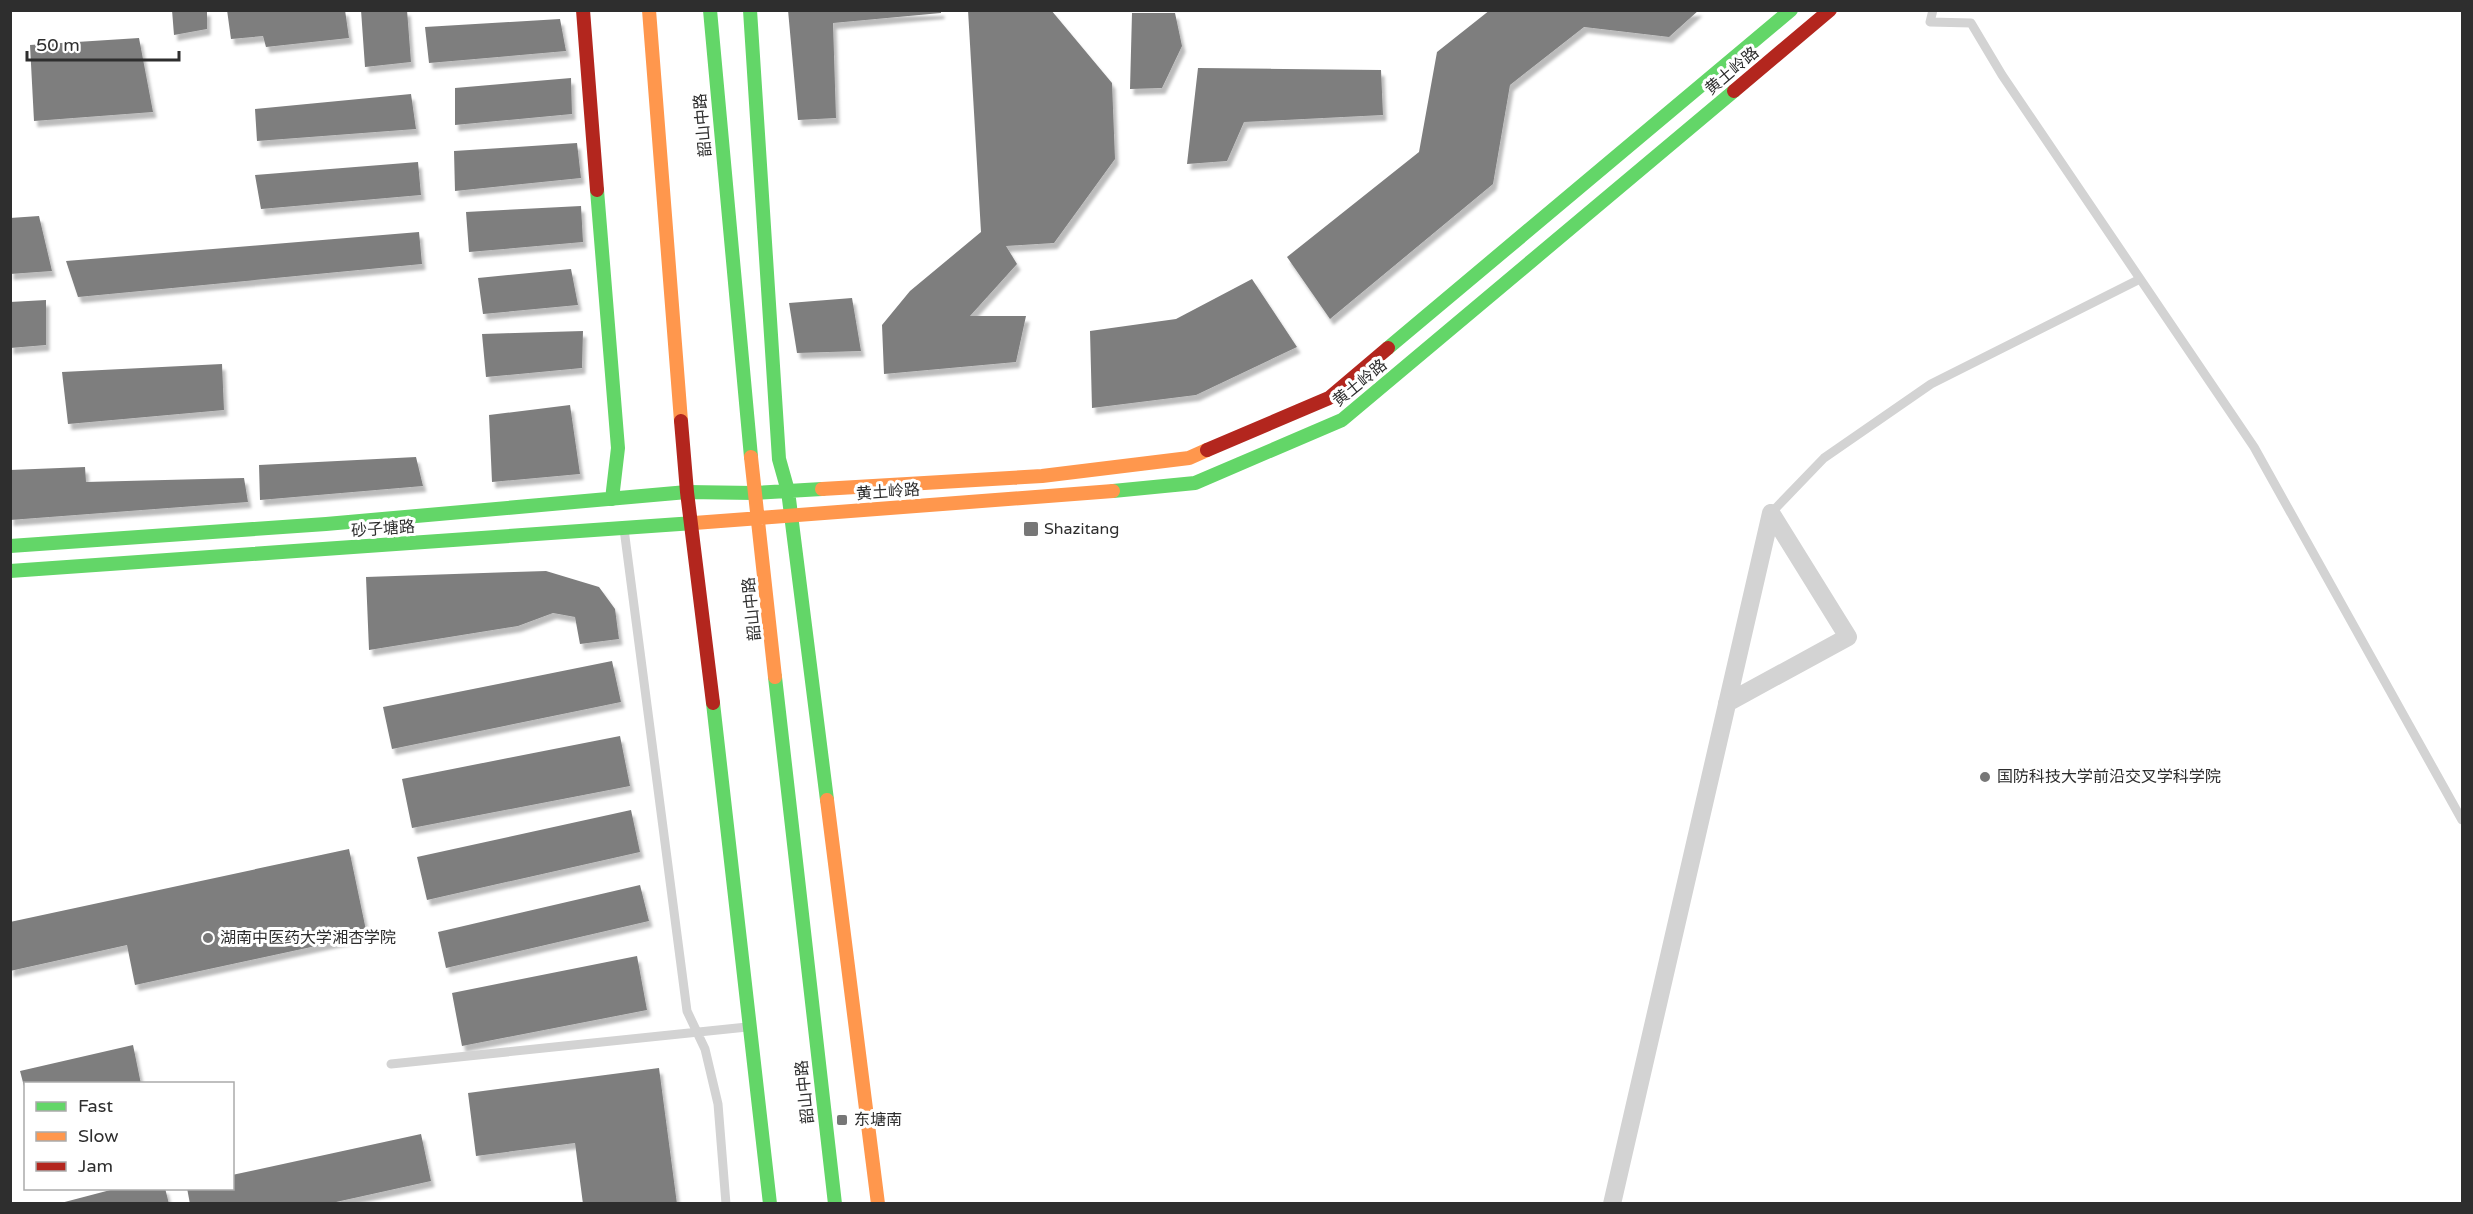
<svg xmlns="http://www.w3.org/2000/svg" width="2473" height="1214" font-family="'Varela Round','Noto Sans SC',sans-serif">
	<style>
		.building { fill: #7e7e7e; filter: url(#shadow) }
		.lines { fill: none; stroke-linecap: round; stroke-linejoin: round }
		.lane { stroke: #d3d3d3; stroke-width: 9 }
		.street { stroke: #d3d3d3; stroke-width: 18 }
		.fast { stroke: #63d668; stroke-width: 14 }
		.slow { stroke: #ff974d; stroke-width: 14 }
		.jam { stroke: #b3261e; stroke-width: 14 }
		.poi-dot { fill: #777; stroke: #fff; stroke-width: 2 }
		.labels { text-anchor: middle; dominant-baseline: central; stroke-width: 6; stroke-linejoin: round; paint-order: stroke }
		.street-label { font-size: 16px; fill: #2e2e2e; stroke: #fff }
		.poi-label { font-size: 16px; fill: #2e2e2e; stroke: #fff; text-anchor: start }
	</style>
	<defs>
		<filter id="shadow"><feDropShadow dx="3.5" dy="6" stdDeviation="1.5" flood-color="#0004"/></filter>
	</defs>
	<rect width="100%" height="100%" fill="#fff"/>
	<path class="building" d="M172,10h35v19l-33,6z
		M227,10h118l4,28 -83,9 -3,-11 -32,3z
		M361,10h46l4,52 -46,5z
		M788,10h153v3l-108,10 3,95 -38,2z
		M968,10h83l61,73 3,76 -61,84 -48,3 11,18 -47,52h56l-10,46 -132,12 -2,-49 28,-34 71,-59z
		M1490,10h209l-30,27 -85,-10 -74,58 -17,99 -163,135 -43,-62 132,-105 18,-100z
		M1132,13h43l7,33 -20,42 -32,1z
		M560,19l6,32 -137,12 -4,-36z
		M139,38l14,74 -119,9 -4,-76z
		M1198,68l183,2 2,45 -139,7 -17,39 -40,3z
		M571,78l1,36 -117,11v-37z
		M411,94l5,35 -159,12 -2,-32z
		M577,143l4,35 -126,13 -1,-40z
		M418,162l3,33 -160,14 -6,-34z
		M581,206l2,36 -114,10 -3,-40z
		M39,216l13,55 -42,3v-56z
		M419,232l3,32 -344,33 -12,-36z
		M571,269l7,36 -95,9 -5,-36z
		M1252,279l45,68 -101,48 -104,13 -2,-77 86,-12z
		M852,298l9,53 -64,2 -8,-50z
		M46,300v45l-36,3v-46z
		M583,331l-1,37 -96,9 -4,-43z
		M222,364l2,46 -156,14 -6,-52z
		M570,405l10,69 -88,8 -3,-67z
		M416,457l7,29 -163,14 -1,-35z
		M85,467l1,15 158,-4 4,24 -238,18v-50z
		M546,571l53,16 16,22 4,30 -39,5 -5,-27 -22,-4 -35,13 -149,24 -3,-73z
		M612,661l9,41 -229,47 -9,-42z
		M620,736l10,50 -218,42 -10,-49z
		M631,810l9,42 -213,48 -10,-43z
		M349,849l18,86 -232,50 -8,-40 -117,26v-49z
		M640,885l9,36 -203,47 -8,-36z
		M637,956l10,54 -185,36 -10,-53z
		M133,1045l8,39h-115l-1,6 -5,-19z
		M659,1068l18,136h-94l-8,-61 -99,13 -8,-63z
		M421,1134l10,47 -104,23h-137l-3,-16h45v-13z
		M118,1188h47l4,16h-112z"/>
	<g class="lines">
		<path class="lane" d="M1933,10l-3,12 41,1 31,52 252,372 208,373
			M1771,513l53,-55 107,-74 209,-105
			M624,529l63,482 18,38 13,55 8,100
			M391,1064l356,-37"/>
		<path class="street" d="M1727,703l121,-66 -77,-124
			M1612,1204l159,-691"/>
		<path class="fast" d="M710,10l41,447
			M750,10l29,449 9,32 39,309
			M597,190l21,258 -6,51
			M1388,348l403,-338
			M1113,491l82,-8 147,-63 392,-329
			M10,546l316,-22 361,-32 67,1 68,-4
			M10,571l684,-48
			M775,677l60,527
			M713,703l57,501"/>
		<path class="slow" d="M649,10l32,411
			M751,457l24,220
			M822,489l220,-13 147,-18 18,-8
			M694,523l419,-32
			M827,800l51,404"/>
		<path class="jam" d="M583,10l14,180
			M1734,91l96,-81
			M681,421l6,71 26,211
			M1207,450l122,-52 59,-50"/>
	</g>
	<g class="poi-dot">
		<rect x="1023" y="521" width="16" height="16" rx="3"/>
		<circle cx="1985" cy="777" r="6"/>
		<circle cx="208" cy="938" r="6"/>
		<rect x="836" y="1114" width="12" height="12" rx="3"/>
	</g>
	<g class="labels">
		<g class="street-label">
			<text transform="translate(1732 71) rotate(-40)">黄土岭路</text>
			<text transform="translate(703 125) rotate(-95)">韶山中路</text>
			<text transform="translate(1360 383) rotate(-39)">黄土岭路</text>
			<text transform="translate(888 492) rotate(-4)">黄土岭路</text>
			<text transform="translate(383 529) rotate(-4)">砂子塘路</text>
			<text transform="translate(752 609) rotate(-96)">韶山中路</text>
			<text transform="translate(805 1092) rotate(-96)">韶山中路</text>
		</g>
		<g class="poi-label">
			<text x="1044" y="529">Shazitang</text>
			<text x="1997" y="777">国防科技大学前沿交叉学科学院</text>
			<text x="220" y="938">湖南中医药大学湘杏学院</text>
			<text x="854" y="1120">东塘南</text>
		</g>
	</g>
	<rect width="2473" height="1214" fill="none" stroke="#2e2e2e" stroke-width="24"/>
	<rect x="24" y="1082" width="210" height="108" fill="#ffffff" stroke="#ababab" stroke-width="1.5"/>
	<rect x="36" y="1102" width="30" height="9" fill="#63d668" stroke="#ababab" stroke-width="1.5"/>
	<text x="78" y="1112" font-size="18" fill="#2e2e2e">Fast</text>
	<rect x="36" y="1132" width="30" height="9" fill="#ff974d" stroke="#ababab" stroke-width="1.5"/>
	<text x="78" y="1142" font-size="18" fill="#2e2e2e">Slow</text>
	<rect x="36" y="1162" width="30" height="9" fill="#b3261e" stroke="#ababab" stroke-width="1.5"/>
	<text x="78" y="1172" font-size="18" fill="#2e2e2e">Jam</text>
	<path d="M27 51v9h152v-9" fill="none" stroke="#2e2e2e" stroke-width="3"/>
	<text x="36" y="51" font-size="18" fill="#2e2e2e" stroke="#ffffff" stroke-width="4.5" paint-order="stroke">50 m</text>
</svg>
